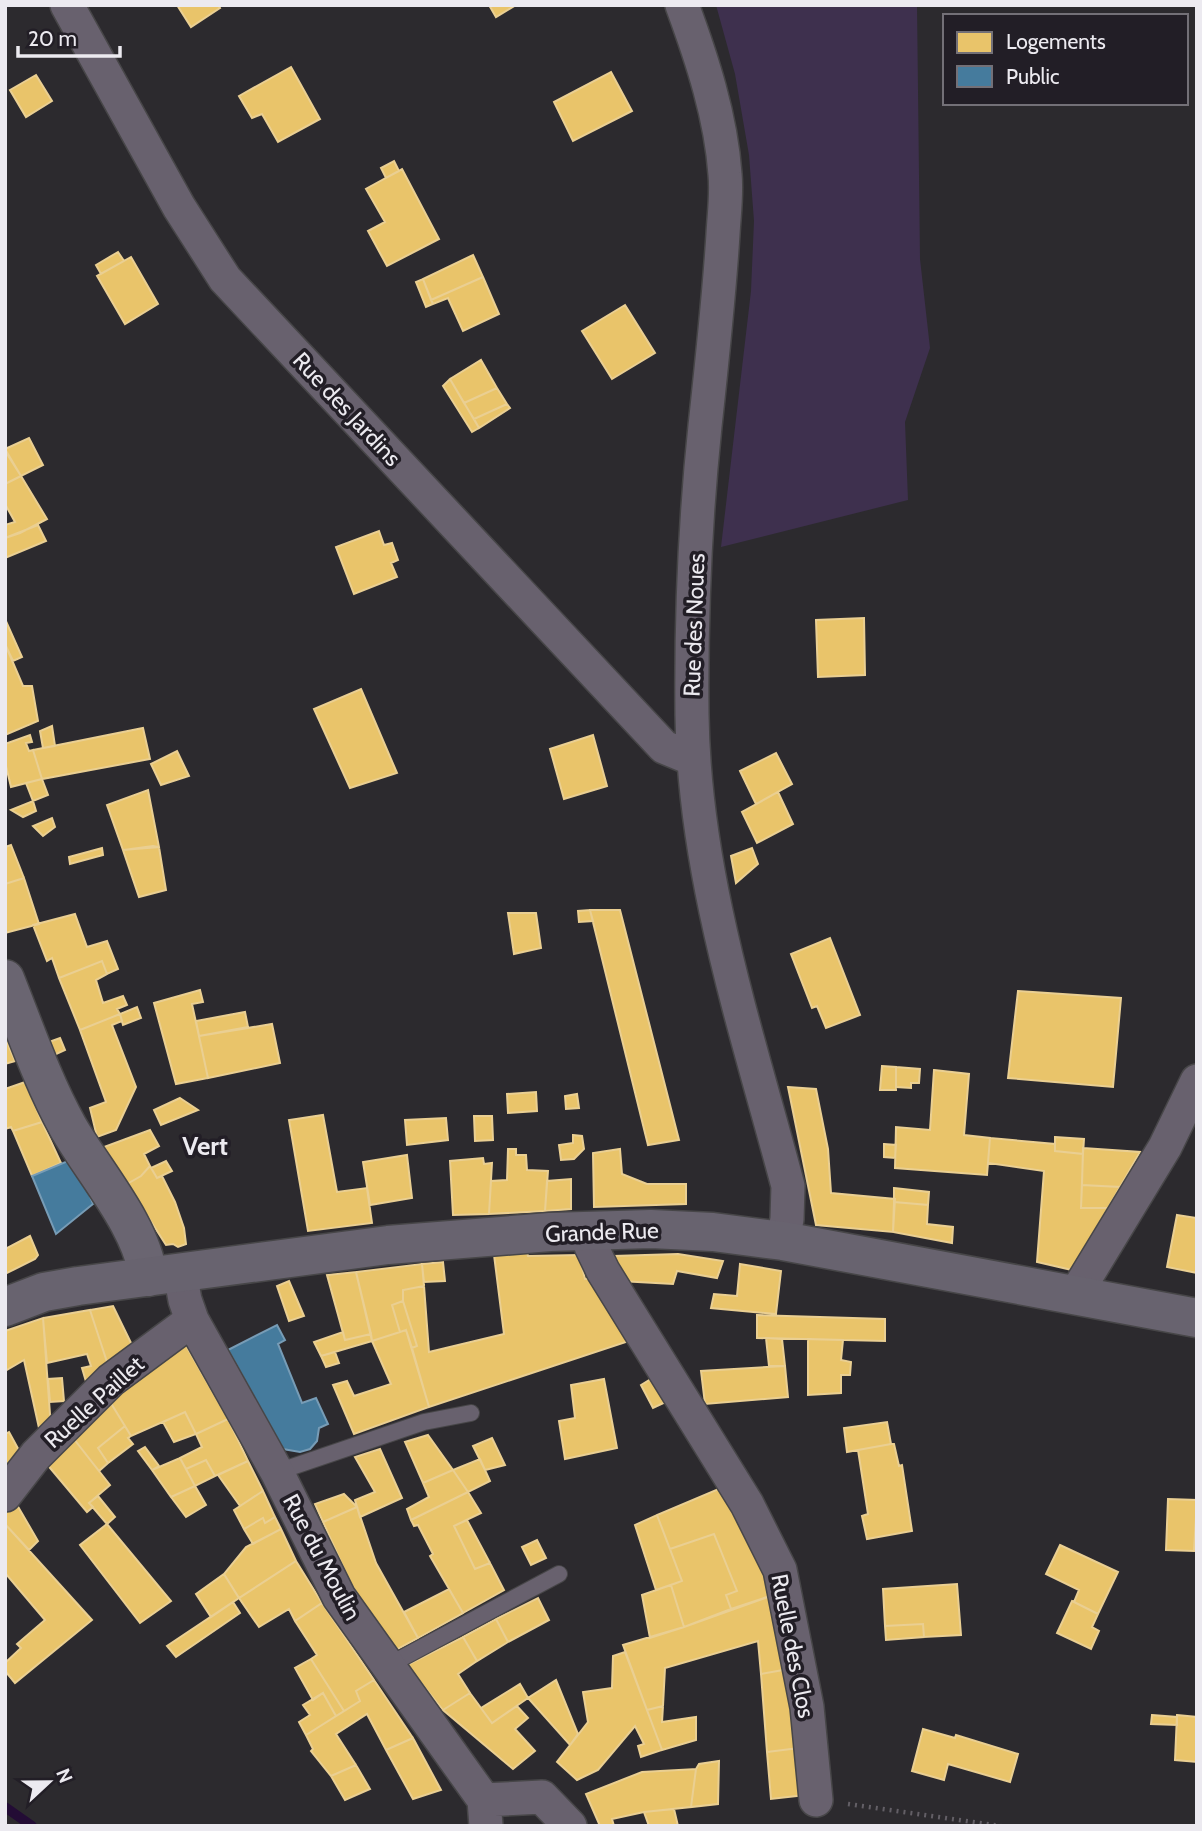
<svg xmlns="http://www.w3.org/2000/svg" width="1202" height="1831" font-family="Cabin,sans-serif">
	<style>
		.green { fill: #3e304e }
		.homes { fill: #e9c46a; stroke: #eacf92; stroke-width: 2 }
		.public { fill: #457b9d; stroke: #779cb6; stroke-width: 2 }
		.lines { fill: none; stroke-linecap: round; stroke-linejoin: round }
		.stream { stroke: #230c35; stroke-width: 10 }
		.lane-casing { stroke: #474648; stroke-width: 18 }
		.street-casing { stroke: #474648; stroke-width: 36 }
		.secondary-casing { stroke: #474648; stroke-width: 41 }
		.primary-casing { stroke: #474648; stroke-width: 41 }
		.path { stroke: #635f66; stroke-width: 4.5; stroke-dasharray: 2 5; stroke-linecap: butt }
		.lane { stroke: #68616e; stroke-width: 16 }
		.street { stroke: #68616e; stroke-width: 33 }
		.secondary { stroke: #6a6571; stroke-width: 38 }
		.primary { stroke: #68636f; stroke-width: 38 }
		.labels { text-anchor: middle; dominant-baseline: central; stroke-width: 7; stroke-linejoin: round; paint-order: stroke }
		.street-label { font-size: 23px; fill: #eceaf0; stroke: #221e26 }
		.quarter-label { font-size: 26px; font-weight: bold; fill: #eceaf0; stroke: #221e26 }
	</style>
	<rect width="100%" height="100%" fill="#2c2a2e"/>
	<path class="green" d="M716,5h201l3,254 10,89 -25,74 3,78 -187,47 30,-256 3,-70 -5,-66 -14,-81z"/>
	<path class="homes" d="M177,5h41l2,3 -29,19z
		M489,5h27l-20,12z
		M291,67l29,52 -42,23 -16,-28 -10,4 -13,-22z
		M611,72l21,39 -59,30 -19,-39z
		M36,75l16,26 -26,16 -16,-27z
		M394,161l5,10 -13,7 -5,-10z
		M402,169l37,70 -52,27 -19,-35 17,-9 -19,-33z
		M118,252l6,9 -23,13 -5,-9z
		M473,255l10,22 -52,23 -8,-21z
		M131,257l27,47 -33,20 -28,-48z
		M483,277l16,37 -36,17 -15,-33 -15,6 -2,-4z
		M423,279l10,25 -7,3 -10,-25z
		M625,305l30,48 -43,26 -30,-48z
		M481,360l16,28 -33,15 -14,-24z
		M450,379l29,49 -7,4 -29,-46z
		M497,388l10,16 -33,15 -10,-16z
		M507,404l3,4 -31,20 -5,-9z
		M29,438l14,27 -22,11 -16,-27z
		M7,454l14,22 -16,8v-29z
		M21,476l26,43 -27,14 -15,5v-13l10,-3 -10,-18v-20z
		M38,525l8,16 -41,17v-20z
		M379,531l5,14 8,-2 6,17 -7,3 6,14 -43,17 -18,-47z
		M864,618l1,57 -47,2 -2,-57z
		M5,619l17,38 -9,4 -8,-17z
		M5,644l18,42h9l6,35 -33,14z
		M361,689l36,84 -47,15 -36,-79z
		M52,726l3,20 -12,2 -3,-17z
		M143,728l7,31 -108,20 -9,-29z
		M30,735l2,7 -6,1 3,8 4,-1 9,29 -31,8 -6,-25v-18z
		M593,735l14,51 -43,13 -14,-50z
		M177,751l12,25 -28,9 -10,-21z
		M776,753l16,31 -36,20 -16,-33z
		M42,779l6,16 -15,6 -7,-18z
		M148,790l11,57 -36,3 -16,-45z
		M778,792l15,32 -36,19 -15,-31z
		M33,801l3,10 -13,6 -12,-7z
		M52,818l3,9 -12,9 -10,-10z
		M11,845l13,33 -19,6v-37z
		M153,846l6,1 7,43 -27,7 -16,-47z
		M102,848l1,7 -33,9 -1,-7z
		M752,848l6,16 -22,19 -5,-27z
		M24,878l15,46 -34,9v-49z
		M590,910h30l59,230 -31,5z
		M590,910l3,11 -14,1 -1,-11z
		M508,913h28l5,35 -27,6z
		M75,914l12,33 20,-6 11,28 -11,5 -5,-13 -43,17 -7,-20 -5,3 -14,-36z
		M830,938l30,77 -34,13 -9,-22 -5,2 -21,-54z
		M102,961l5,13 -11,6 7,23 20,-7 4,9 -10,4 3,5 -40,16 -21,-52z
		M200,990l3,12 -11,2 16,74 -32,6 -22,-81z
		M1018,991l103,7 -8,89 -105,-9z
		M137,1007l4,11 -18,7 -3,-11z
		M245,1012l3,15 -49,9 -3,-15z
		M120,1014l2,7 -10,4 24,62 -20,43 -19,7 -7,-29 16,-6 -26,-72z
		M272,1024l8,39 -72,15 -9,-42z
		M5,1037l10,24 -10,3z
		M60,1038l5,12 -13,6 -6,-13z
		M882,1066l14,1v23h-16z
		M896,1067l24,2 -1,14h-8v5l-15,-1z
		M934,1070l35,4 -5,61 26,3 -3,37 -92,-7 1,-41 34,3z
		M25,1082l17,40 -29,9 -2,-4 -6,2v-40z
		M788,1087l28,2 12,60 3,44 64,6 -2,33 -77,-7z
		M536,1092l1,19 -29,2 -1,-19z
		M577,1094l2,14 -13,1 -1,-13z
		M180,1098l18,12 -37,15 -7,-15z
		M323,1115l14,77 30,-4 5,35 -64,8 -19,-111z
		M474,1116h18l1,24 -18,1z
		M446,1118l2,22 -41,5 -2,-25z
		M42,1122l19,41 -29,13 -19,-45z
		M150,1130l9,16 -15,8 6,12 -9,10 -14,8 -23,-37z
		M573,1135l9,1 2,13 -10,10 -13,1 -2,-15 14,-2z
		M1055,1137l29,2 -1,15 -28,-3z
		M990,1138l65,6v7l28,3 -2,54h27l-36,62 -35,-8 7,-91 -56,-8z
		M884,1144l12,1 -1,13 -11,-1z
		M1083,1148l57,4 -20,35 -38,-2z
		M508,1149h8v6h10l1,15 21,1 -3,40 -56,3 2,-33 16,-1z
		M620,1149l2,25 25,10h39v20l-92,3 -1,-54z
		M407,1155l5,43 -42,7 -7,-43z
		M483,1158l1,6 8,-1 -3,51 -36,1 -3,-54z
		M166,1161l6,10 -15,7 -6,-10z
		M150,1166l7,12 5,-2 13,26 9,26 2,16 -8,3 -5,-3 -7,1 -39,-61 14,-8z
		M571,1179v30l-26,2 2,-30z
		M1082,1185l38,2 -12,21h-27z
		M894,1188l35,4 -1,13 -34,-3z
		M894,1202l34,3 -1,19 26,3 -1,16 -59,-11z
		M1177,1215l20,3v55l-30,-6z
		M30,1236l8,19 -3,4 -30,15v-25z
		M527,1252l1,4 51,-1 6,24 11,-1 39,61 -206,68 -17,-59 5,-2 -14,-45v-11l21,-4 5,66 75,-18 -10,-79z
		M678,1254l45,7 -6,17 -40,-7 -4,13 -53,-3 -6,-25z
		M443,1262l2,19 -21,1 -2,-18z
		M422,1264l2,22 -21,4v11l-11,4 8,27 -28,9 -16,-69z
		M740,1264l41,7 -5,43 -65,-6 3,-14 23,2z
		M356,1272l15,62 -26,6 -18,-65z
		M289,1281l15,35 -15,5 -12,-35z
		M403,1301l14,45 -5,2 -6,-18 -6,2 -8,-27z
		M113,1306l19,39 -25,17 -17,-52z
		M90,1310l17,52 -20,23 -5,-17 9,-2 -4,-12 -40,9 -4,-45z
		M757,1315l128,4v22l-128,-3z
		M43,1318l8,110 -10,9 -17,-77 -19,11v-40z
		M406,1330l23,77 -75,27 -21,-49 14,-4 7,15 37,-12 -19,-43z
		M343,1332l2,8 26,-6 1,7 -51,15 -7,-14z
		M766,1338l16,1 3,27h-16z
		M808,1339l35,1 -2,20 10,2 -1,13h-9v18l-33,2z
		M184,1342l44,77 -32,15 -11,-22 -54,24 -22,-36z
		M335,1352l4,11 -13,4 -5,-11z
		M785,1366l3,31 -83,7 -4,-33z
		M656,1376l14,24 -17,8 -12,-23z
		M62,1378l2,23 -14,1 -2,-23z
		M604,1379l13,69 -52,11 -6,-38 16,-3 -4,-33z
		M109,1400l16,26 -27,22 10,15 -9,8 -29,-37z
		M185,1412l11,22 -22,8 -11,-20z
		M228,1419l20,42 -33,15 -9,-16 -20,9 -6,-11 22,-11 -6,-13z
		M887,1422l4,22 -44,8 -3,-24z
		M125,1426l6,10 -3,2 5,6 -25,19 -10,-15z
		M9,1432l12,22 -16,28v-48z
		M70,1434l40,51 -21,18 4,4 -6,5 -42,-50z
		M428,1435l25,35 -30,13 -18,-41z
		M492,1438l13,27 -20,5 -12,-24z
		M891,1444h3l5,22 3,-1 10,66 -45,8 -5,-23 6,-2 -10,-64z
		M145,1447l14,19 -7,4 -14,-19z
		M380,1449l22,49 -42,19 -5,-17 20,-8 -20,-35z
		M180,1458l15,28 -24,11 -19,-27z
		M480,1459l10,22 -22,11 -15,-22z
		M206,1460l9,16 -20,10 -9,-17z
		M248,1461l15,30 -23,15 -22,-31z
		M453,1470l15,22 -57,28 -4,-11 22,-12 -6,-14z
		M195,1486l11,19 -20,12 -15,-20z
		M721,1488l58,105 -48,16 -5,-14 11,-4 -23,-57 -44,15 -13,-34z
		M263,1491l12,26 -10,6 -2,-5 -19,11 -10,-19z
		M468,1492l13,21 -27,13 21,43 15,-6 14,27 -41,23 -33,-57 3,-2 -15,-29 -4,1 -3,-6z
		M344,1494l13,13 -34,15 -8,-18z
		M98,1496l17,21 -8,7 -18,-21z
		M13,1498l25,43 -9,9 -24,-26v-18z
		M1168,1499l29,1 -3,51 -28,-1z
		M357,1507l19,56 42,75 -22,12 -25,-33 -21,-35 -27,-60z
		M657,1515l25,66 -26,9 -21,-65z
		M275,1517l6,12 -28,15 -9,-15 19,-11 2,5z
		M467,1520l23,43 -15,6 -21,-43z
		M5,1524l87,96 -77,63 -10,-12v-8l16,-15 -4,-4 28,-24 -40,-47z
		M107,1524l64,77 -31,22 -60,-78z
		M281,1529l15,32 -57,37 -15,-24 22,-27z
		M714,1534l23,57 -11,4 5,14 -47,18 -13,-42 11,-4 -12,-32z
		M537,1540l9,18 -15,7 -9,-18z
		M1060,1545l58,27 -20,42 -24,-12 5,-12 -33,-16z
		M296,1561l26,42 -27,18 -6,-12 -30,18 -20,-29z
		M224,1574l15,24 -28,19 -15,-23z
		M957,1584l4,51 -37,2 -1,-13 -38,2 -2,-37z
		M671,1585l13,42 -34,11 -8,-43z
		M449,1589l14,24 -45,25 -14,-26z
		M779,1593l10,76 -28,5 -3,-33 -93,27 -2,38 -16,4 -24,-65 61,-18z
		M538,1598l11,22 -41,22 -12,-23z
		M1072,1601l26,13 -6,13 7,4 -8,18 -34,-16z
		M233,1602l7,11 -64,44 -9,-11z
		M322,1603l52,77 -18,11 4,10 -16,10 -33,-52 6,-4 -22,-34z
		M496,1619l12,23 -31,19 -14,-24z
		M923,1624l1,13 -38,3 -1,-14z
		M463,1637l14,24 -19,13 12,19 -27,17 -36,-45z
		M625,1652l37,98 -21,7 -3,-11 6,-2 -9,-18 -37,44 -21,10 -20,-18 31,-40 -5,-30 29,-4 1,-32z
		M311,1659l33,52 -8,5 -13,-23 -10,7 -18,-32z
		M789,1669l10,79 -32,4 -6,-78z
		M374,1680l39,58 -27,12 -19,-36 -31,20 20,31 -25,11 -20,-25 2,-2 -7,-14 54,-34 -4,-10z
		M556,1680l22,54 -8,11 -42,-47z
		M520,1684l8,14 -36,25 -11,-15z
		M323,1693l13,23 -30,19 -7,-13 11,-7 -7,-10z
		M470,1693l22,30 25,-17 11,12 -13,11 20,22 -22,18 -70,-59z
		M663,1706l-1,16 34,-5v23l-34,10 -15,-40z
		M1152,1715l25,2v8l-26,-1z
		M1177,1715l20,2v45l-22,-2z
		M923,1729l32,9 1,-3 62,19 -8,28 -62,-18 -4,16 -32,-9z
		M413,1738l28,52 -28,9 -27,-49z
		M799,1748l6,47 -34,4 -4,-47z
		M719,1761l-1,43 -27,3 5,-38 3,-5z
		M356,1765l14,24 -25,11 -14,-24z
		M696,1769l-5,38 -47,5 -32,7 2,7h-14l-14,-32 56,-22z
		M674,1809l4,17h-29l-5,-14z"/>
	<path class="public" d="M75,1158l18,46 -37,30 -24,-58z
		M277,1325l8,15 -7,4 24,59 14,-5 12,26 -9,4 -2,13 -7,8 -10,3 -17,-3 -55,-99z"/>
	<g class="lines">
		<path class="stream" d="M5,1807l27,19"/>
		<g class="lane-casing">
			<path id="lane" d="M277,1472l147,-50 47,-9
				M387,1666l172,-92"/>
		</g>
		<g class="street-casing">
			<path id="street" d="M67,5l112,202 46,72 439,468 29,12
				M682,5c20,54 39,112 43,169 2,20 -1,41 -2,60 -4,64 -11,128 -18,192 -10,95 -14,193 -13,289 2,161 55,317 96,471l-1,33 -4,22
				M589,1230l2,16 12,25 144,233 33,66 27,137 9,93
				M180,1273l5,27 7,20 85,152 62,125 145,203 2,26
				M1075,1295l90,-148 32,-66
				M5,1495l31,-40 75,-75 81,-60
				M484,1800l58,-3 28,29"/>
		</g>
		<g class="secondary-casing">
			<path id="secondary" d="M5,979c20,50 37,101 63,148 25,44 75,100 80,150"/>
		</g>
		<g class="primary-casing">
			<path id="primary" d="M5,1307l39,-15 34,-6 310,-41 162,-13 101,-3 62,3 70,9 414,77"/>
		</g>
		<path class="path" d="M848,1804l153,22"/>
		<use href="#lane" class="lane"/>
		<use href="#street" class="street"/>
		<use href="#secondary" class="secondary"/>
		<use href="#primary" class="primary"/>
	</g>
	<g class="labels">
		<g class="street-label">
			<text transform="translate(347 409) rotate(47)">Rue des Jardins</text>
			<text transform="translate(694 625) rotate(-88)">Rue des Noues</text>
			<text transform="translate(602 1232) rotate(-2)">Grande Rue</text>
			<text transform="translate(94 1402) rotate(-42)">Ruelle Paillet</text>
			<text transform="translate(322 1557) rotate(62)">Rue du Moulin</text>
			<text transform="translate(793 1646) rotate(79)">Ruelle des Clos</text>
		</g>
		<g class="quarter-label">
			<text x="205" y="1146">Vert</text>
		</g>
	</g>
	<rect width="1202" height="1831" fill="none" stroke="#eceaf0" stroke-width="14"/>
	<rect x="943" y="14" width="245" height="91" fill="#221e26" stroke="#737077" stroke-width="2"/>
	<rect x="957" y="32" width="35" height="21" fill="#e9c46a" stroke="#737077" stroke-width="2"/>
	<text x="1006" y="49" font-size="21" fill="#eceaf0">Logements</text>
	<rect x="957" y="66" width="35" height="21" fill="#457b9d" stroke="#737077" stroke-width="2"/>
	<text x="1006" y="84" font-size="21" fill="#eceaf0">Public</text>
	<g transform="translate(49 1782) rotate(68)" stroke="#221e26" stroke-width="5" paint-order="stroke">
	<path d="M0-5L12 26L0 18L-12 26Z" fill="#eceaf0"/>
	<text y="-10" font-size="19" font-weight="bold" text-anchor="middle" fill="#eceaf0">N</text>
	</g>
	<path d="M18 46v10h102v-10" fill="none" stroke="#eceaf0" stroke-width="3.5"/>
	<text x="28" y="46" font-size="21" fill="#eceaf0" stroke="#221e26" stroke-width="5" paint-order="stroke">20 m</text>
</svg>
